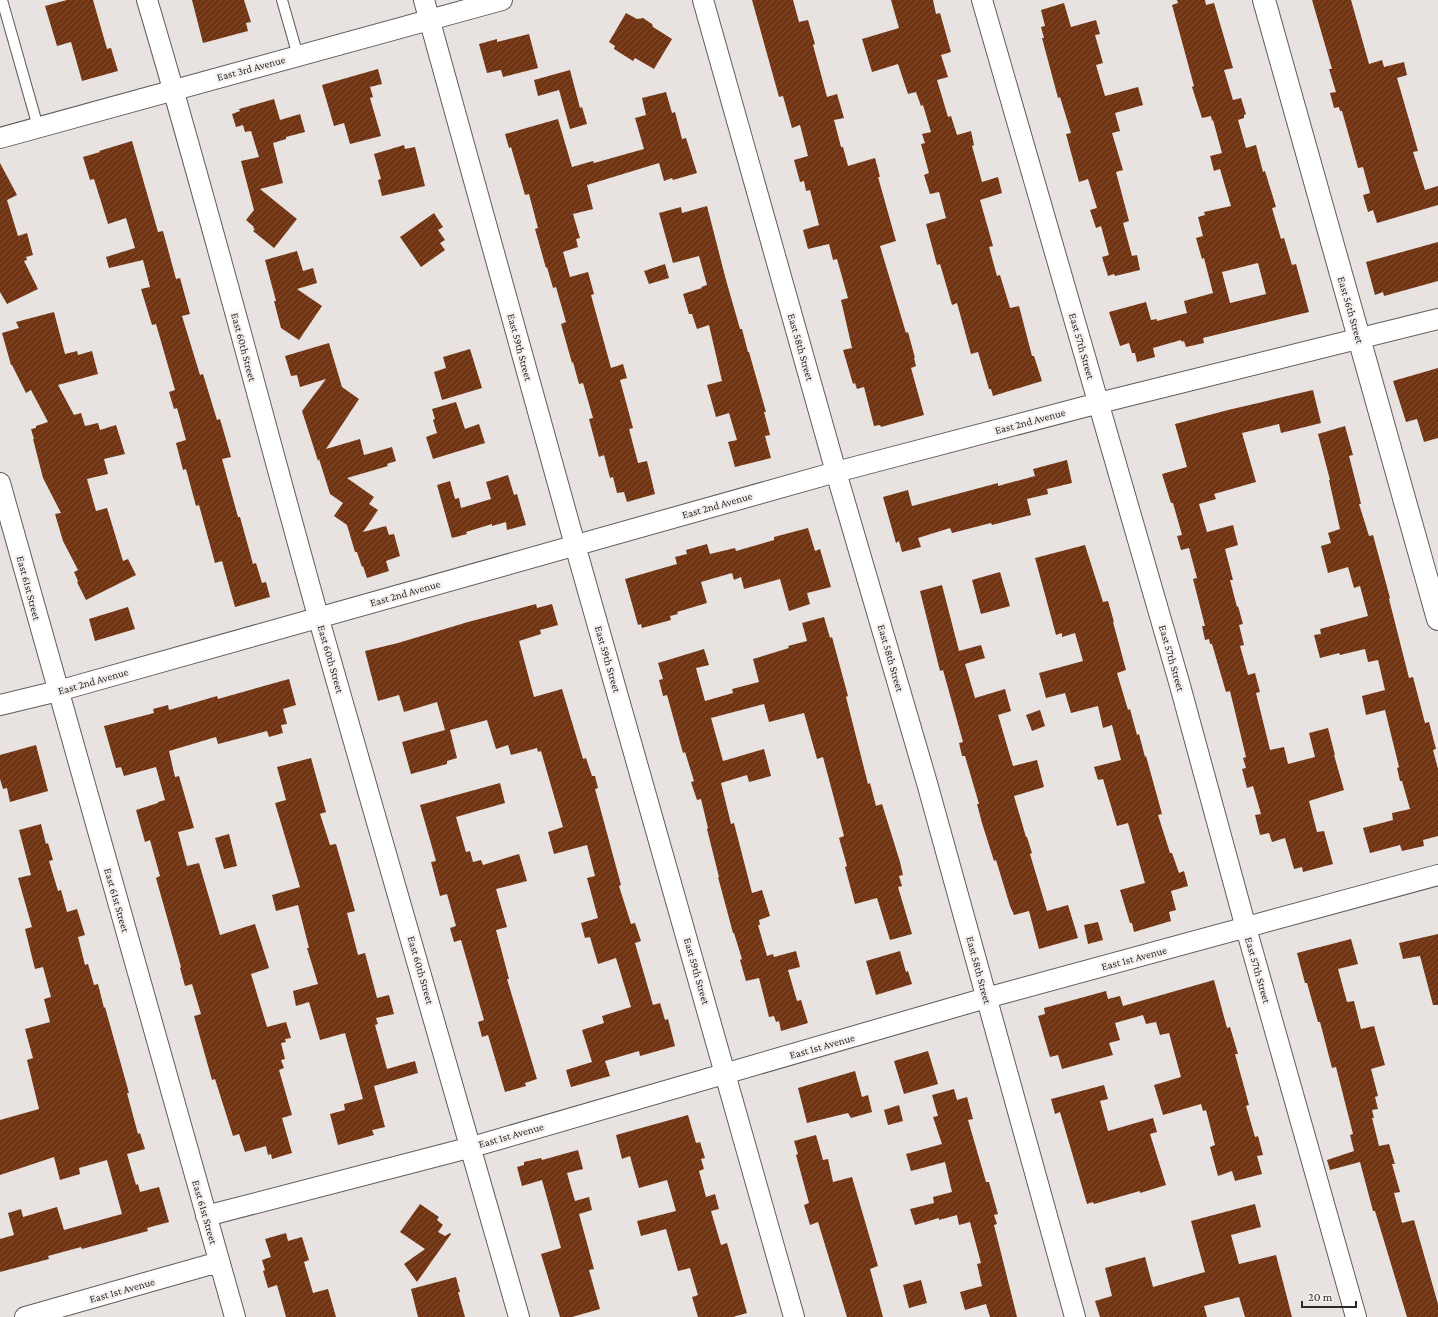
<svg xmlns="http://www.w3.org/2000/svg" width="1438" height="1317" font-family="'Crimson Pro',serif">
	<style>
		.building { fill: url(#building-hatch); fill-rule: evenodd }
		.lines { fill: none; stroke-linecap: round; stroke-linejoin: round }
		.lane-casing { stroke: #605c5b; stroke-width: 12 }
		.street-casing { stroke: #605c5b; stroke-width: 22 }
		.secondary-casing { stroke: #605c5b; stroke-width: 24 }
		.lane { stroke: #fff; stroke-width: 10 }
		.street { stroke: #fff; stroke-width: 20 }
		.secondary { stroke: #fff; stroke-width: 22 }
		.labels { text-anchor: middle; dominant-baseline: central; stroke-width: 4; stroke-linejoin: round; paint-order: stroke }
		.street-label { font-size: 11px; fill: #2b2a29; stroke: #f5f0ee }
	</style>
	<defs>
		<pattern id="building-hatch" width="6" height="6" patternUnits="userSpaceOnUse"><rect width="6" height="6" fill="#713412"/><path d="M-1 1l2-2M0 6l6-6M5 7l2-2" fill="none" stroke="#815035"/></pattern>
	</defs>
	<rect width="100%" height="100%" fill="#e8e3e1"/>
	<path class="building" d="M67,0h26l14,49 4,-1 7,23 -36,10 -11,-39 -14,4 -12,-40z
		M192,0h52l7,22 -5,1 2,8 -45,12z
		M752,0h41l6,22 9,-2 7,24 -2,1 14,52 10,-3 7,24 -10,2 7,27h2l5,19 27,-8 5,19h-2l18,64 -16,5 26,87 2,-1 7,26h-1l2,8 -5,2 13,47 -43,12 -1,-2 -6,1 -10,-39 -7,2 -2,-6 -2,1 -10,-34 9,-2 -11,-48 7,-2 -11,-39 -4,1 -4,-16 -21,5 -5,-19 16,-5 -9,-35 -4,1 -2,-10 -4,1 -6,-22 14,-4 -8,-31 -8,3 -9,-32 -4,1z
		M891,0h42l3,14 4,-1 11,39 -10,3 7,22 -11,3 11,37 3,-1 6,19 14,-4 3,14 -2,1 10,36 16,-5 4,16 -22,7 13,46 -4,1 8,29 3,-1 10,33 9,-2 13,50h2l8,25 -49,15 -2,-7h-2l-11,-37 -7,2 -14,-51 -5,2 -12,-41 -3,1 -11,-41 20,-6 -7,-26 -9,2 -6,-19 5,-2 -8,-29 4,-1 -3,-9 9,-2 -8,-27 -2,1 -5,-14 -8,2 -10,-30 -26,8 -10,-33 37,-11z
		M1177,0h28l1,5 8,-2 19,65 -9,2 9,30 8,-2 5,16 -2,1v3l-6,2 8,28 10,-3 7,27 2,-1 11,36 -4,1 9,31 3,-1 8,27 4,-1 13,48 -106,26 1,5 -18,4 -2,-6 -2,1 -1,-2 -28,8 2,9 -18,5 -2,-9h-3l-3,-10 -9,3 -11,-34 37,-10 5,18 6,-1v2l30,-8 -3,-12 29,-8 -9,-35 -2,1 -6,-21 7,-2 -5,-19 7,-2 -1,-3 27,-6 -11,-37 -6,2 -4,-15 12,-3 -9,-33 -1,1 -1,-5 -9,2 -10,-31 2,-1 -22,-81 6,-2zM1258,263l8,31 -36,9 -8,-31z
		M1312,0h39l18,64 13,-4 2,7 20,-5 3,13 -10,3 21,73 -5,1 12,38 13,-4v19l-61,18 -4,-13 -5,2 -5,-17 7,-2 -7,-26 -5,1 -16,-57h-2l-1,-4 -5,1 -4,-15 6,-1 -7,-23h3z
		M1064,3l7,24 25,-7 4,14 -5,1 8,28 -7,2 9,31 33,-9 5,18 -28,8 5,18 -8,2 11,37 -7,2 13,49 -6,2 9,33 5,-1 3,15 -25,6 -1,-2 -6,2 -6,-19 7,-2 -8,-29 -5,2 -6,-18 7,-2 -9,-29 -9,3 -13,-48 5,-1 -11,-36 -2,1 -16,-60h2l-3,-11 4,-1 -4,-16z
		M626,13l11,6 6,-1 9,6 1,3 19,12 -18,30 -19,-11 -2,3 -19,-12 1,-3 -6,-4z
		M529,34l9,34 -35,9 -2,-7 -14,3 -8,-29 18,-5v3z
		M378,69l4,15 -12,3 3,10 -3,1 11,38 -31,8 -6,-21 -10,3 -12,-41z
		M570,70l10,38 2,-1 5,17 -17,5 -11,-39 -21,6 -4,-16z
		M666,92l6,21 3,-1 7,27 4,-1 11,35 -24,7 -1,-2 -8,3 -5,-18 -72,22 6,24 -20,5 7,24 -4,1 2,8 -15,5 7,25 18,-5 6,22 -3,1 20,73 12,-4 4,14 -7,2 13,48 -4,1 9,34 9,-2 8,33 -28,8 -3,-10 -7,1 -4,-16 -3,1 -6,-23 -5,2 -10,-38 4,-1 -10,-35 -4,1 -6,-22 -1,1 -11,-39 5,-2 -10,-35 -3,1 -6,-21 -1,1 -11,-39 3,-1 -9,-34 -4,1 -14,-48 -2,1 -4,-14 53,-15 14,48 21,-6 1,2 50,-14 -9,-31 11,-3 -4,-17z
		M274,99l6,21 20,-6 5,18 -19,5v2l-13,4 10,40 -23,6 37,30 -23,29 -21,-17 2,-2 -2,-1 1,-1 -8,-7 8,-10 -13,-49 18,-4 -8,-26 -6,1 -2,-7 -7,2 -4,-13 8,-3 -1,-2z
		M132,141l26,91 5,-1 13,48 4,-1 10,36 -8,2 18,59 3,-1 14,46 3,-1 11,38 -9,2 16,58h2l13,47 3,-1 6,20 4,-1 4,15 -35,10 -13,-46 -7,2 -16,-58 -3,1 -10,-37 -3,1 -7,-27 10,-3 -9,-32 -3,1 -5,-17 6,-2 -19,-66 -4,1 -11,-36 9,-2 -7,-27 -34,8 -3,-11 29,-9 -9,-30 -18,6 -14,-45 -4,1 -7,-23 17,-5 -1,-1z
		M404,145l1,4 10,-2 10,39 -43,10 -4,-16 3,-1 -7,-25z
		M0,163l17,32 -10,5 11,36 9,-3 6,22 -7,2 1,3 -3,1 14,28 -31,15 -7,-12z
		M707,206l19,74 14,49h2l6,23h1l17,60h-2l6,23 -5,1 6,22 -36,9 -7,-25 9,-2 -8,-27 -13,4 -9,-32 15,-4 -13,-56 -12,4 -5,-15h-3l-6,-20 19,-6 -1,-1 6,-2 -8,-29 -26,7 -14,-50 22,-6 1,6z
		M434,213l9,14 -5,3 7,10 -5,3 5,7 -24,17 -21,-30z
		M1438,242v39l-54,15 -1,-4 -8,3 -9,-33z
		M297,251l6,20 10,-3 4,15 -20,6 25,17 -23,34 -18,-12 -7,-27h2l-11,-41z
		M665,264l4,14 -20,6 -5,-13z
		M54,312l11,42 12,-3 1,4 14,-4 6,23 -40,11 16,30 7,-2 4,13 13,-3 2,7 16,-5 9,29 -21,5 4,15 -21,5 9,32 11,-3 16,53 5,-2 8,16 -50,25 -9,-18 1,-1 -4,-9 4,-2 -15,-29 -8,-27 6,-1 -18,-35 -10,-39h1l-3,-10 5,-1v-2l12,-4 -17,-32 -5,3 -14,-28h-1l-9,-32 17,-5 -3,-6z
		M329,343l13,44 17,12 -33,50 34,-10 4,16 28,-8 4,14 -9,3 1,2 -41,12 27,19 -5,7 9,6 -15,22 23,-6 3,9 5,-1 6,22 -14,5 3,10 -22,7 -4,-12 -1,1 -5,-15h-2l-8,-27 -13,-9 9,-13 -13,-9 -11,-35 -1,2 -16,-50 24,-32 -26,8 -3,-12 -6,1 -6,-20z
		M470,349l12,39 -40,12 -8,-28 12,-4 -3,-11z
		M1438,368v70l-14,4 -7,-23 -11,3 -13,-41z
		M1313,390l8,33 -40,10 -2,-9 -37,9 14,49 -42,12 2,5 -17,5 8,28 26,-7 5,20 -13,4 8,31h-3l7,27 1,-1 5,18 -4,1 5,20 -4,1 8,29 7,-2 5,19 -4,1 14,57 14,-3 4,17 27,-7 -6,-24 19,-5 7,27h-1l10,35 -35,11 8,31 7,-1 9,33 -30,8 -1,-5 -8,2 -9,-31 -13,4 -3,-9 -9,2 -5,-20 6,-1 -8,-28 -6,2 -5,-19 4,-1 -3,-10 3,-1 -16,-66 -4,1 -14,-48h-2l-1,-5 -4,1 -3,-14h3l-12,-47 4,-1 -8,-30 -8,2 -4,-14 5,-1 -9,-32h-2l-9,-29 25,-7 -12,-43 53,-14z
		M456,402l9,27 14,-5 6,19 -52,16 -7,-22 11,-4 -4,-13 2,-1 -3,-10z
		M1345,426l8,29 -4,1 9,35 3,13h-2l10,32 4,-1 17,63 -1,1 20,79 4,-1 12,46 4,-1 7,27 -3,1 5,19v67l-15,4 1,6 -22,5 -2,-6 -30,8 -7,-25 30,-8 -1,-7 18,-4 -8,-28h-2l-3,-13 2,-1 -14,-57 -19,5 -4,-19 23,-6 -7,-30 -10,2 -3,-13 -25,6 -1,-2 -19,5 -6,-23 7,-1 -1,-5 48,-13 -8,-30 -6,2 -6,-21 -20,6 -7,-27 10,-3 -3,-10 12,-4 -11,-49h1l-12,-46z
		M1067,460l5,23 -25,6 1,5 -21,5 4,16 -39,10 -1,-2 -39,10 -2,-5 -32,10 3,9 -19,5 -3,-11 -3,2 -13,-46 25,-7 4,16 86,-23v3l37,-10 -2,-7z
		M508,475l6,20 3,-1 9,31 -19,5 -1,-8 -14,4v-2l-26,8 1,2 -15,4 -15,-53 13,-4 5,18 4,-1 2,10 30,-9 -5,-17z
		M808,528l7,23 5,-2 11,38 -24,6 3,11 -21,7 -9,-32 -36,10 -3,-12 -7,3 -2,-7 -31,9 6,21 -30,9 1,2 -8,2 1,4 -29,8 -1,-4 -3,1 -13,-46 52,-15 -2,-7 12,-3 -1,-4 21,-6 3,10 25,-6 1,3 38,-11v-3z
		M1085,545l18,57 5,-1 6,21h-1l13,48 -9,3 11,37 2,-1 7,26 2,-1 6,23 1,-1 16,58 -4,1 12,38h2l7,20 5,-2 4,15 -17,5 5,19 -7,2 2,9 -37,11 -2,-9h-2l-10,-33 25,-7 -17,-60 -11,3 -14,-47 -5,1 -4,-13 27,-7 -9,-35 -9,3 -5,-22 -27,7 -6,-20 -19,5 -7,-25 44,-12 -8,-28 -13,4v-4l-6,2 -21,-77z
		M1000,572l10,34 -29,8 -9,-34z
		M942,585l17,66 22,-6 4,13 -20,6 10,34 30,-9 6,22 -13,4 15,51 24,-6 7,27 -30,9 12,41h1l5,16 -2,1 17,57 21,-6 10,33 -39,11 -10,-38 -15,4 -4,-9 -14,-46 -2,1 -12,-38 -5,-19h2l-14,-48h-3l-3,-13 4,-1 -20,-72 -3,1 -20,-80z
		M536,604l1,4 15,-4 6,21 -18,5 1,4 -22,7 15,56 28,-8 21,70 3,-1 6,18h3l3,12 -3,1 26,96 -2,1 12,38 4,-1 6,18 -6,2 18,62 7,-2 5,17 3,-1 7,27 -35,10 -1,-5 -34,10 5,15 -39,11 -5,-17 26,-8 -10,-32 22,-7 -2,-7 29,-9 -15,-49 -18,6 -8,-27 -5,1 -4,-15 17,-5 -11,-40 8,-2 -8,-31 -33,9 -6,-22 15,-5 -22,-76 -3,1 -1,-4 -26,7 -3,-10 -12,4 -9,-29 -37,10 7,28 -10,3v3l-36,10 -9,-32 43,-12 -8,-28 -33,10 -5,-17 -21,6 -13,-50 33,-8 70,-21z
		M128,607l7,22 -40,12 -6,-22z
		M824,617l6,21 2,-1 16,59 -2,1 22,87 2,-1 6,23 6,-2 18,58 3,13 -4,1 3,10 -4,1 14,47 -22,6 -13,-42 -22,6 -10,-37 2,-1 -8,-28 5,-2 -21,-79 -6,2 -13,-46 -35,9 -5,-18 -53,14 12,43 41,-12 7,27 -22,6 -2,-7 -26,8 10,41 3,-1 18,70 10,-3 8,26 -11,4 1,5h-2l9,31 6,-2 1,3 22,-6 4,16 -12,3 9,31 4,-1 7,23 -27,8 -2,-10 -3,1 -2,-6 -5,1 -10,-39 -13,3 -6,-21 2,-1 -8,-26h-1l-15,-56h1l-12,-48 1,-1 -7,-29 -4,1 -6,-18 3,-1 -9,-29 -2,1 -16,-58 -4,1 -4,-16 4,-1 -5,-16 46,-14 5,16 -13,3 9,33 28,-8 -1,-4 27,-7 -6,-23 36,-11 -1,-2 19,-5 -5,-18z
		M289,679l7,26 -13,4 4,15 -6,1 2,8 -14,4 -2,-6 -49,13 -2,-7 -47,14 6,26 4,-1 15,52 -16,4 9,34 12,-3 21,72 35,-11 14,44 -18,6 16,53 19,-5 5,16 -6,1 1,3 -5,1 4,16 -4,1 3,8 -5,2 13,45 -10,3 10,35 -20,6 -1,-5 -3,1 -2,-9 -21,6 -6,-18 -6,2 -18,-57 -3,1 -18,-64 7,-2 -9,-30 -7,2 -5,-18 1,-1 -25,-89 4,-2 -10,-36 -5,2 -9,-32 22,-7v-1l7,-2 -9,-33 -32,9 -3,-9 -5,1 -12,-42 50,-13 -1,-4 15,-4 1,5 48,-14 1,3z
		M1040,710l5,16 -13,5 -6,-16z
		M36,745l12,46 -38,11 -3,-14 -4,1 -3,-10v-24z
		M311,758l15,54 -6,2 10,31 6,-1 19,67 -8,2 11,42 7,-2 12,45 12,-3 5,19 -18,4 2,6 -3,1 12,44 28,-8 3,12 -44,13 11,41 -13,3 2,5 -36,10 -8,-31 15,-4 -1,-6 19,-5 -18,-66 -25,7 -11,-38 -13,4 -3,-15 25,-7 -11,-36h2l-11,-43 -22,6 -4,-16 28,-8 -25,-84 11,-3 -9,-33z
		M500,783l5,20 -49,14 10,35 4,-1 3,11 8,-2 2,5 36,-11 8,27 -31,8 11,38 -11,3 13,49h-2l30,100 -12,4 1,3 -21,6 -17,-57 -6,2 -4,-15 6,-2 -23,-80 -7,2 -4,-14 6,-2 -9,-32 -7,2 -9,-34 5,-1 -16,-56z
		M41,824l5,20 2,-1 5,17 -4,1 9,30 3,-1 6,22 10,-3 8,26 -7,2 7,28 3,-1 6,21 4,-1 6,24 1,-1 24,86h-2l11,41 2,-1 5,16 -18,5 9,31 2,-1 2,8 19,-5 10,35 -22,6 1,3 -66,18 -1,-2 -33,9 1,3 -49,13v-33l14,-4 -6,-22 13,-4 2,8 34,-10 7,23 58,-16 -15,-54 -28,8 1,6 -20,6 -6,-23 -54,18v-55l39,-11 -12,-49 6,-2 -8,-29 25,-7 -6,-23 7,-2 -8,-30 -8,2 -10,-40 7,-2 -14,-49 13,-3 -12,-45z
		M229,834l8,32 -13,3 -9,-31z
		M1098,922l5,18 -15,4 -4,-19z
		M1438,934v71h-5l-13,-49 -17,3 -4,-16z
		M1351,939l7,25 -20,5 9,33 7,-1 7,28 13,-3 11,39 -14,4 7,27 -3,1 3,12 -6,1 2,8h-2l7,28 10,-2 6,20h-3l8,28 -6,1 8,30 12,-3 24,84v13h-31l-32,-106h-2l-13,-49 -30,8 -3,-10 27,-9 -4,-16 3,-1 -17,-67 -4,1 -12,-46h-2l-11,-39h-2l-8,-30z
		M900,951l6,21 2,-1 4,13 -36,11 -10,-34z
		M1214,980l13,48 3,-1 8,27h-3l14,51 -3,1 9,31 3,-1 5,19 -6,1 5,18 -27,7 -3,-10 -14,5 -8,-29 5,-2 -9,-35 -3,1 -2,-7 -38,11 -9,-30 27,-8 -12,-44 -9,2 -4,-13 -10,2 -3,-9 -28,8 5,17 -11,3 4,12 -51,14 -4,-14 -8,2 -12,-41 7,-2 -1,-6 62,-17 2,8 12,-3 3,10z
		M928,1051l10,33 -34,10 -10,-33z
		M855,1071l7,26 6,-2 4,17 -21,6 -3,-5 -41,10 -9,-35z
		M1104,1085l4,14 -8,2 8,30 45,-13 4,14 -7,2 16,51 -26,8v-2l-46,13 -1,-2 -6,2 -27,-92 -5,2 -4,-15z
		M954,1089l3,11 10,-3 6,22 -5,1 18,62h3l9,32 -4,1 3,9 -3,1 23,92h-27l-4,-13 -21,6 -5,-18 22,-6 -5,-22 4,-1 -11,-41 -11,3 -2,-10 -18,5v-2l-24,7 -5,-16 24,-6 -1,-6 19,-5 -7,-30 -34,9 -5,-17 36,-10 -9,-27 5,-1 -6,-21z
		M899,1105l4,16 -15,4 -4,-15z
		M688,1115l8,28 4,-1 5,16 -4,1 3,10 -5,2 7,26 9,-3 4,15 -8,2 10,34 6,-2 20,70 -14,4h-35l-6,-20 6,-2 -8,-27 -12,3 -12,-42 -25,7 -4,-15 39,-10 -9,-31 -28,8 -9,-32 -8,3 -6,-24z
		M816,1135l7,25 5,-1 5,23 19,-5 26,89 -8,3 13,48h-36l-29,-95 -8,3 -6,-20 5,-2 -13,-48 2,-1 -4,-13z
		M578,1150l5,19 -16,4 8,28 14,-4 3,13 -13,4 15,55 -5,1 11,39 -28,8h-12l-19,-63 20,-6 -19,-68 -20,6 -5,-19 7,-2v-3l17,-4 1,2z
		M420,1204l19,13 -2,3 6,5 -5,7 7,4 5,-3 1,1 -34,48 -13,-18 21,-15 -25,-17z
		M1255,1204l6,23 -30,8 8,29 37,-9 16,62h-47l-6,-20 -35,9 3,11h-107l-5,-16 17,-5 -7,-28 40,-11 8,30 52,-15 -14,-51z
		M286,1233l2,8 14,-4 7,23 -5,2 9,31 15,-4 8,28h-50l-9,-32 -9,3 -5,-17 2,-1 -3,-10 9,-3 -6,-18z
		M456,1277l4,15h-2l7,25h-47l-7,-28z
		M921,1280l6,23 -18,5 -6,-23z"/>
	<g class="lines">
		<g class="lane-casing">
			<path id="lane" d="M2,0l36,127
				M282,0l16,56"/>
		</g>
		<g class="street-casing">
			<path id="street" d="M147,0c61,204 114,411 171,616 66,234 136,467 201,701
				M424,0l151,545 219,772
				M703,0l133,472 91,311 148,534
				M982,0l197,682 67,246 110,389
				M0,138l502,-138
				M0,483l235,834
				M0,705l58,-14 778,-219 263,-69 339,-84
				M206,1216l266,-69 514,-149 452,-123
				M25,1317l194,-55"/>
		</g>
		<g class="secondary-casing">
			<path id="secondary" d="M1264,0l174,619"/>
		</g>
		<use href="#lane" class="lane"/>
		<use href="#street" class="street"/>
		<use href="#secondary" class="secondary"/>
	</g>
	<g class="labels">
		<g class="street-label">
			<text transform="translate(251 68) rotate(-15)">East 3rd Avenue</text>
			<text transform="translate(1351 310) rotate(74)">East 56th Street</text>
			<text transform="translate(1082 346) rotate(74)">East 57th Street</text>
			<text transform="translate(244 347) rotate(75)">East 60th Street</text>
			<text transform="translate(520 347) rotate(75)">East 59th Street</text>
			<text transform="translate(801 347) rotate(74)">East 58th Street</text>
			<text transform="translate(1030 421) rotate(-15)">East 2nd Avenue</text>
			<text transform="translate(717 505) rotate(-16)">East 2nd Avenue</text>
			<text transform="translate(29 588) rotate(75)">East 61st Street</text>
			<text transform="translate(405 593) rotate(-16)">East 2nd Avenue</text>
			<text transform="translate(891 658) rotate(74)">East 58th Street</text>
			<text transform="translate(1172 658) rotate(74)">East 57th Street</text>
			<text transform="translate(331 659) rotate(74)">East 60th Street</text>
			<text transform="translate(608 659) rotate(74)">East 59th Street</text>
			<text transform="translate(93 681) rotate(-16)">East 2nd Avenue</text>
			<text transform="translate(117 900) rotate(74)">East 61st Street</text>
			<text transform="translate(1134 958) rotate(-15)">East 1st Avenue</text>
			<text transform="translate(421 970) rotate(74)">East 60th Street</text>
			<text transform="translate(979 970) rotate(75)">East 58th Street</text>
			<text transform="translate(1258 970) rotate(74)">East 57th Street</text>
			<text transform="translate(697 971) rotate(74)">East 59th Street</text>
			<text transform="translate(822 1046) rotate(-16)">East 1st Avenue</text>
			<text transform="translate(511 1135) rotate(-16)">East 1st Avenue</text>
			<text transform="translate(205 1212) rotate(74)">East 61st Street</text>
			<text transform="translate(122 1290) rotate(-16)">East 1st Avenue</text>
		</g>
	</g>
	<path d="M1302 1301v6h54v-6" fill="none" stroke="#2b2a29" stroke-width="2"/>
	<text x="1308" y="1301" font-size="12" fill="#2b2a29" stroke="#f5f0ee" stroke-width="3" paint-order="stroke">20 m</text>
</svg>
